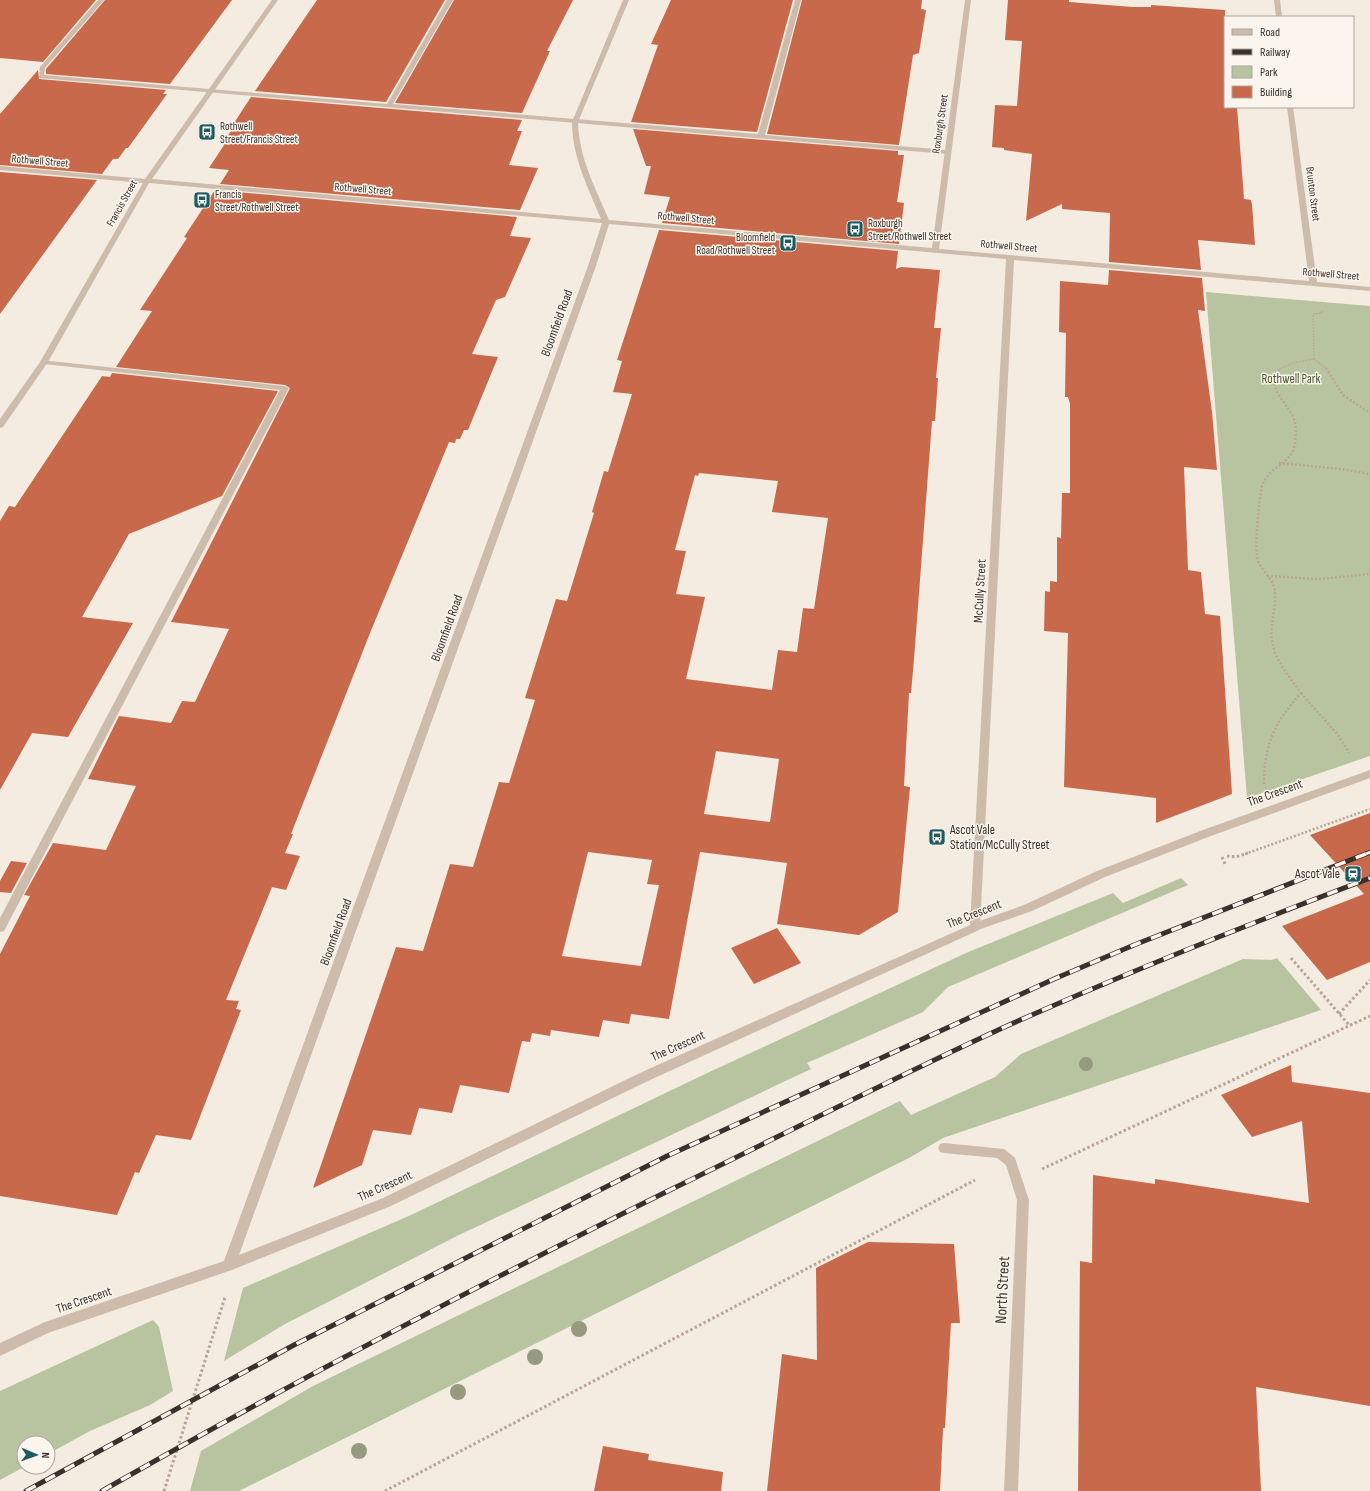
<svg xmlns="http://www.w3.org/2000/svg" width="1370" height="1491" font-family="'Sofia Sans Condensed',sans-serif">
	<style>
		.green { fill: #b8c4a0 }
		.building { fill: #c8694b; fill-rule: evenodd }
		.lines { fill: none; stroke-linecap: round; stroke-linejoin: round }
		.path-far2 { stroke: #b9a596; stroke-width: 1.5; stroke-dasharray: 1.5 1.5; stroke-linecap: butt }
		.path-far1 { stroke: #b9a596; stroke-width: 2.5; stroke-dasharray: 2 2; stroke-linecap: butt }
		.path { stroke: #b9a596; stroke-width: 3; stroke-dasharray: 2.5 2.5; stroke-linecap: butt }
		.lane { fill: #cdbbac; fill-rule: evenodd }
		.street { fill: #cdbbac; fill-rule: evenodd }
		.rail-far1-casing { stroke: #3b302b; stroke-width: 4.5 }
		.rail-casing { stroke: #3b302b; stroke-width: 5 }
		.rail-far1 { stroke: #fbf5ee; stroke-width: 3; stroke-dasharray: 8; stroke-linecap: butt }
		.rail { stroke: #fbf5ee; stroke-width: 3.5; stroke-dasharray: 11; stroke-linecap: butt }
		.tree { fill: #969b7f }
		.labels { text-anchor: middle; dominant-baseline: central; stroke-width: 3; stroke-linejoin: round; paint-order: stroke }
		.far-street-label { font-size: 11px; fill: #3b302b; stroke: #fbf5ee }
		.far-poi-label { font-size: 11px; fill: #3b302b; stroke: #fbf5ee; text-anchor: start }
		.street-label { font-size: 13px; fill: #3b302b; stroke: #fbf5ee }
		.park-label { font-size: 13px; fill: #4a5a2e; stroke: #fbf5ee }
		.poi-label { font-size: 13px; fill: #3b302b; stroke: #fbf5ee; text-anchor: start }
		.near-street-label { font-size: 16px; fill: #3b302b; stroke: #fbf5ee }
	</style>
	<rect width="100%" height="100%" fill="#f4ebe1"/>
	<path class="green" d="M1206,292l164,14v450l-123,42z
		M1181,878l7,7 -240,102 -25,25 -116,51 4,6 -352,166 -174,89 -61,37 19,-73 168,-73 292,-140 263,-122 147,-60 10,10z
		M1277,958l44,52 -378,128 -34,20 -670,333h-49l11,-40 112,-65 587,-285 11,14 84,-38 26,-23 222,-95 29,1z
		M153,1320l6,7 14,64 -23,14 -60,26 -42,23v-11h-24v24l-24,13v-89z"/>
	<path class="building" d="M0,0h96l-53,62 -43,-4z
		M105,0h127l-62,84 -124,-10v-5z
		M317,0h128l-59,102 -131,-11z
		M454,0h119l-26,51h3l-28,62 -127,-10z
		M671,0h122l-36,132 -126,-10 27,-77 -7,-1z
		M802,0h120l-1,9 5,1 -7,43 -6,2 -14,90 -132,-11z
		M1008,0h61v2l64,5h18v-2l74,5v97h12l7,92 7,1 1,5 3,40 -57,-5 3,30 -92,-8 1,-49 -48,-4v-5l-36,17 6,-67 -28,-4v-2l-12,-1 3,-42 22,1 5,-65 -17,-1z
		M38,70l1,9 127,11 -3,4h4l-39,54h-2l-8,11h-5l-11,15 -102,-9v-51z
		M251,97l271,23 -5,11h5l-13,34 29,3 -18,42 -300,-26 9,-14 -20,-2 17,-26h-2l10,-16h-2z
		M633,129l265,22v4h6l-7,47 7,1 -5,41 -237,-21 8,-26 -26,-3 7,-28h-5z
		M0,172l97,8 -97,134z
		M215,190l302,27 -7,19 21,2 -26,59 -9,3 -24,54 26,3 -30,73h-4l-4,9h-4l-1,4 -6,-1 -79,191 -79,201h2l-8,19 15,3 -14,34 -14,-3 -46,113 13,1 -3,8 5,1 -50,130 -35,-5 -17,38 -4,-1 -18,43 -117,-19v-242l30,-58 -6,-1 29,-52 53,7 30,-64 -48,-7 31,-63 52,7 11,-22 13,1 34,-73 -58,-7 119,-234 -5,-3 -169,-18 36,-56 -12,-1 47,-72 -3,-1z
		M659,230l239,21 -2,18 5,-2 39,3 -6,58h7l-5,50h2l-3,43h-3l-18,238 -3,34h-2l-5,93 6,1 -12,125 -39,23 -82,-11 10,-61 -87,-11 -31,167 -38,-5 -2,10 -26,-4 -4,17 -48,-7 -1,6 -18,-3 -2,9 -8,-1 -13,52 -49,-8 -8,28 -33,-5 -8,27 -38,-5 -11,35 -49,23 83,-241 27,4 27,-87 23,3 26,-85 10,1 26,-83 -10,-2 11,-35 20,-64 11,2 27,-88 -2,-1 12,-41 4,1 24,-78 -19,-2 9,-31 -5,-1zM699,473l79,8 -6,31 56,6 -14,91 -11,-1 -6,44 -19,-2 -6,40 -86,-11 19,-82 -29,-3 10,-43 -11,-1 20,-75 3,1zM716,751l63,8 -9,63 -66,-8zM588,852l64,8 -5,24 12,1 -18,81 -79,-10z
		M1109,270l93,8 3,33 -7,-1 14,102 5,58 -33,-3 4,103 13,2 4,42 15,2 12,178 -76,29v-25l-92,-11 4,-154 -24,-2 1,-40 5,1v-11l7,1v-45l4,1 1,-45h8v-89l-2,-7h-3l1,-64 -7,-1 1,-51 48,4z
		M112,373l166,18 -56,105 -93,38 -47,83 51,6 -65,114 -36,-4 -32,57v-269l9,-15 6,1 87,-131 8,1z
		M1370,813v149l-43,18 -45,-54 82,-32 -54,-59z
		M11,861l16,2 -16,30 -11,-1v-11z
		M777,928l24,35 -47,21 -23,-36z
		M1291,1065l1,17 78,11v313l-114,-19 5,104h-183l2,-230 12,2 1,-88 62,9v-5l154,24 -7,-82 -50,16 -31,-42z
		M868,1242l86,2 6,79h-9l-6,105h-2l-3,63h-173l15,-137 35,6 -1,-92z
		M603,1446l46,8 -1,6 75,12 -2,19h-127z"/>
	<g class="lines">
		<path class="path-far2" d="M1314,359l13,10
			M1280,369l13,-6 21,-4 -1,-45 9,-1 1,-3"/>
		<path class="path-far1" d="M1326,368l17,27 27,18
			M1279,463l62,6 29,5
			M1267,576l52,3 51,-5
			M1301,693l37,42 11,18
			M1264,784c0,-40 11,-62 37,-91 -15,-21 -33,-40 -29,-67 1,-13 5,-26 2,-39 -3,-10 -12,-16 -16,-26 -4,-12 1,-62 4,-75 6,-19 31,-23 33,-42 1,-9 2,-19 -2,-27 -7,-16 -22,-24 -18,-43l6,-6
			M1245,854l125,-45"/>
		<path class="path" d="M1227,856l9,1 12,-4
			M1222,857l4,9
			M1291,958l58,67
			M1339,1014l31,-34
			M1042,1169l328,-153
			M164,1491l61,-194
			M385,1491l590,-311"/>
		<path class="lane" d="M98,0h6l-59,68 -1,7 343,29 60,-104h6l-60,104 365,30 37,-134h6l-36,135 182,15 3,2 -3,2 -908,-76 1,-11z
			M41,360l244,26 4,2 -285,543 -4,1v-14l280,-528 -236,-26h-3z
			M1370,770v8l-159,58 -106,41 -73,34 -57,20 -4,-1 -1,-3 1,-3 53,-19 73,-34 106,-41z"/>
		<path class="street" d="M272,0h6l-126,179 449,40c-13,-32 -29,-62 -29,-97l51,-122h6l-51,122c1,36 17,65 31,98l323,28 33,-248h6l-32,249 370,32 -22,-174h6l24,175 53,5v4l-356,-31 -34,667 -1,3 -329,150 -259,126 -162,65 -181,62 -48,23v-13l45,-21 179,-61 364,-995 14,-43 -453,-40 -101,179 -45,65 -3,1v-9l40,-57 103,-179 -143,-13v-4l145,13zM609,224l397,35 -36,666 -328,147 -259,126 -144,57 357,-989z
			M1274,0h6l2,17h-6z
			M944,1143l60,6 11,9 14,42 -11,291h-14l13,-291 -11,-35 -9,-7 -53,-5 -4,-1 -2,-4 2,-4z"/>
		<g class="rail-far1-casing">
			<path id="rail-far1" d="M1366,854l4,-2"/>
		</g>
		<g class="rail-casing">
			<path id="rail" d="M26,1491l268,-146 373,-189 387,-177 80,-34 234,-92
				M102,1491c186,-107 377,-206 570,-302 112,-55 223,-112 337,-164 119,-53 240,-101 361,-147"/>
		</g>
		<use href="#rail-far1" class="rail-far1"/>
		<use href="#rail" class="rail"/>
	</g>
	<g class="tree">
		<circle cx="1086" cy="1064" r="7"/>
		<circle cx="579" cy="1329" r="8"/>
		<circle cx="535" cy="1357" r="8"/>
		<circle cx="458" cy="1392" r="8"/>
		<circle cx="359" cy="1451" r="8"/>
	</g>
	<defs>
		<g id="bus-square" transform="scale(0.9)"><rect x="-9" y="-9" width="18" height="18" rx="4" fill="#1f5a5e" stroke="#fbf5ee"/><path d="M-5-6H5V4H4V6H2V4H-2V6H-4V4H-5ZM-3.5-4V0h7V-4ZM-3.5 1.2v1.5H-2V1.2ZM2 1.2v1.5H3.5V1.2Z" fill="#fff"/></g>
		<g id="station-square" transform="scale(0.9)"><rect x="-9" y="-9" width="18" height="18" rx="4" fill="#1f5a5e" stroke="#fbf5ee"/><path d="M-3-6H3Q5-6 5-4V2Q5 4 3 4L4.5 6H3L1.5 4h-3L-3 6H-4.5L-3 4Q-5 4-5 2V-4Q-5-6-3-6ZM-3.5-4v3h7v-3ZM-3.5 1v1.5H-2V1ZM2 1v1.5H3.5V1Z" fill="#fff"/></g>
	</defs>
	<g fill-rule="evenodd">
		<use href="#bus-square" x="207" y="132"/>
		<use href="#bus-square" x="202" y="200"/>
		<use href="#bus-square" x="855" y="229"/>
		<use href="#bus-square" x="788" y="243"/>
		<use href="#bus-square" x="937" y="837"/>
		<use href="#station-square" x="1353" y="874"/>
	</g>
	<g class="labels">
		<g class="far-street-label">
			<text transform="translate(940 124) rotate(-82)">Roxburgh Street</text>
			<text transform="translate(40 161) rotate(5)">Rothwell Street</text>
			<text transform="translate(363 189) rotate(5)">Rothwell Street</text>
			<text transform="translate(1313 194) rotate(83)">Brunton Street</text>
			<text transform="translate(122 203) rotate(-61)">Francis Street</text>
			<text transform="translate(686 218) rotate(5)">Rothwell Street</text>
			<text transform="translate(1009 246) rotate(5)">Rothwell Street</text>
			<text transform="translate(1331 274) rotate(5)">Rothwell Street</text>
		</g>
		<g class="far-poi-label">
			<text x="220" y="126">Rothwell<tspan x="220" dy="13">Street/Francis Street</tspan></text>
			<text x="215" y="194">Francis<tspan x="215" dy="13">Street/Rothwell Street</tspan></text>
			<text x="868" y="223">Roxburgh<tspan x="868" dy="13">Street/Rothwell Street</tspan></text>
			<text x="775" y="237" text-anchor="end">Bloomfield<tspan x="775" dy="13">Road/Rothwell Street</tspan></text>
		</g>
		<g class="street-label">
			<text transform="translate(557 323) rotate(-70)">Bloomfield Road</text>
			<text transform="translate(980 591) rotate(-87)">McCully Street</text>
			<text transform="translate(447 628) rotate(-70)">Bloomfield Road</text>
			<text transform="translate(1275 793) rotate(-20)">The Crescent</text>
			<text transform="translate(974 914) rotate(-22)">The Crescent</text>
			<text transform="translate(336 932) rotate(-70)">Bloomfield Road</text>
			<text transform="translate(678 1046) rotate(-24)">The Crescent</text>
			<text transform="translate(385 1186) rotate(-24)">The Crescent</text>
			<text transform="translate(84 1300) rotate(-19)">The Crescent</text>
		</g>
		<g class="park-label">
			<text x="1291" y="379">Rothwell Park</text>
		</g>
		<g class="poi-label">
			<text x="950" y="830">Ascot Vale<tspan x="950" dy="15">Station/McCully Street</tspan></text>
			<text x="1340" y="874" text-anchor="end">Ascot Vale</text>
		</g>
		<g class="near-street-label">
			<text transform="translate(1003 1290) rotate(-87)">North Street</text>
		</g>
	</g>
	<rect x="1224" y="16" width="130" height="92" fill="#fbf5ee" stroke="#aea6a0"/>
	<rect x="1232" y="29" width="20" height="6" fill="#cdbbac" stroke="#aea6a0"/>
	<text x="1260" y="36" font-size="12" fill="#3b302b">Road</text>
	<rect x="1232" y="49" width="20" height="6" fill="#3b302b" stroke="#aea6a0"/>
	<text x="1260" y="56" font-size="12" fill="#3b302b">Railway</text>
	<rect x="1232" y="66" width="20" height="12" fill="#b8c4a0" stroke="#aea6a0"/>
	<text x="1260" y="76" font-size="12" fill="#3b302b">Park</text>
	<rect x="1232" y="86" width="20" height="12" fill="#c8694b" stroke="#aea6a0"/>
	<text x="1260" y="96" font-size="12" fill="#3b302b">Building</text>
	<g transform="translate(36 1455) rotate(92)"><circle r="19" fill="#fbf5ee" stroke="#aea6a0"/>
	<path d="M0-3L7 15L0 10L-7 15Z" fill="#1f5a5e"/>
	<text y="-6" font-size="11" font-weight="bold" text-anchor="middle" fill="#3b302b">N</text>
	</g>
</svg>
